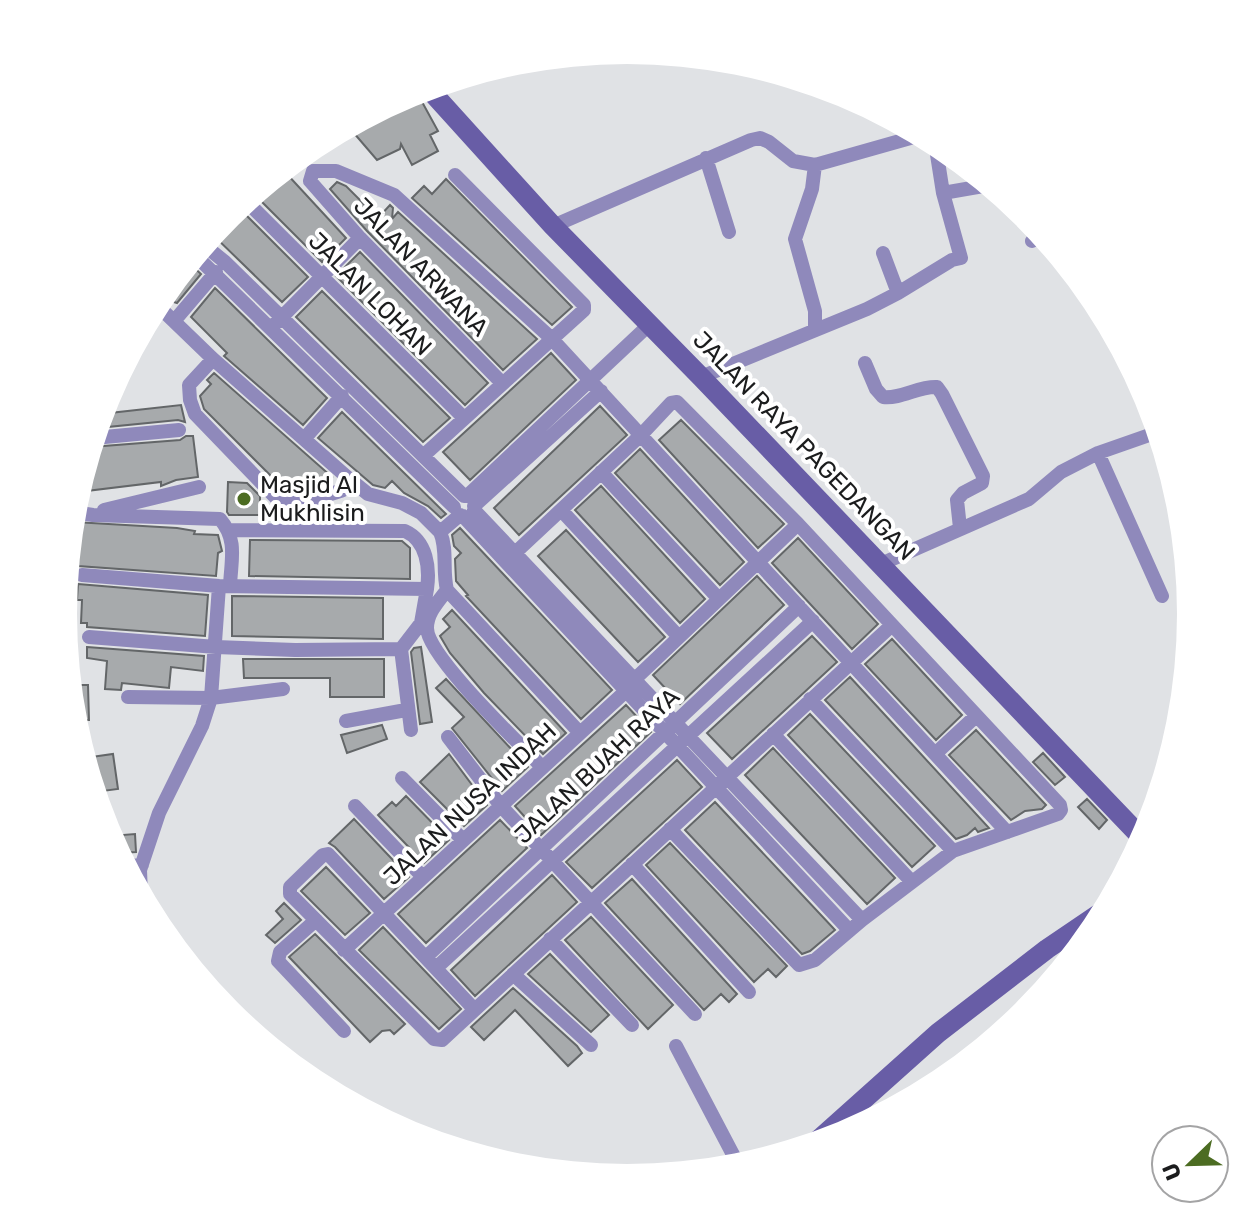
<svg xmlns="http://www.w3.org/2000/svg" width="1254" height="1228" font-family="Rubik,sans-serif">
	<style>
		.building { fill: #a7aaac; stroke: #636668; stroke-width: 2 }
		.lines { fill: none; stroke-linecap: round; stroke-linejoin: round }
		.street { stroke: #8f89bb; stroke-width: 14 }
		.secondary { stroke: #685da6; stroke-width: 20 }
		.poi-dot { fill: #4c6c22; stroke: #fff; stroke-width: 3 }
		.labels { text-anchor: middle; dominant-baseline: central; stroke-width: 8; stroke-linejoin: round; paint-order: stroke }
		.street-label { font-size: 24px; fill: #1b1c1d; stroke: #fff }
		.poi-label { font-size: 24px; fill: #1b1c1d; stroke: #fff; text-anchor: start }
	</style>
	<rect width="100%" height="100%" fill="#e0e2e5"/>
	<path class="building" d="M421,100l17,31 -8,4 8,16 -26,14 -11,-21 -1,5 -23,11 -24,-28z
		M285,172l61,66 -24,24 -68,-68 10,-8 10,-3z
		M446,179l126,128 -20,18 -140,-127 12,-12 8,8z
		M337,182l9,4 32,32 12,-13 3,3 -1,11 6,-7 139,127 -34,31 -136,-139 -37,-42z
		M238,207l70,70 -26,25 -70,-68z
		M360,252l128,131 -23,22 -129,-129z
		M189,263l12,11 -24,29 -3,-1 -10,-9z
		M215,288l112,110 -24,27 -79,-69 3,-3 -36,-36z
		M322,291l128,127 -27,24 -127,-125z
		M551,353l25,27 -106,100 -27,-28z
		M214,373l118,104 -10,9 -5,2 -6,-5 -9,9h-15l-83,-83 -4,-13 11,-12 -4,-4z
		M181,405l4,17 -7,-2 -81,8 4,-14z
		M600,406l27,29 -108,100 -25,-27z
		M342,412l104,102 -5,4 -13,-12 -24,-13 -12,-12 -7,7 -12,-3 -55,-47z
		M681,420l103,104 -26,24 -99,-108z
		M186,436h7l5,41 -22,3 -15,6v-4l-83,10 13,-45 89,-7z
		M640,449l104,113 -24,23 -105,-112z
		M228,482l19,1 13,13v19h-31l-2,-3z
		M601,486l104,113 -25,24 -105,-113z
		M74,522l103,6 18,3 -1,3 24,1 4,16 -4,2 -2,23 -138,-10v-5h-8z
		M460,528l152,162 -31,29 -115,-123 2,-1 -12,-14 -1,-22 6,-6 -7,-7 -2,-11z
		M566,530l99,107 -27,25 -100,-106z
		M798,538l80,86 -26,25 -80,-86z
		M250,540l152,1 8,7v31l-161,-3z
		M757,576l27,29 -104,99 -27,-29z
		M78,584l130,11 -3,41 -118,-9v-4h-6l1,-23h-5z
		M232,596l151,2v41l-151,-3z
		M452,610l114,123 -23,21 -59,-61 -34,-40 -10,-17 10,-9 -7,-8z
		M812,636l25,26 -105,97 -25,-26z
		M892,639l70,76 -26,25 -71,-76z
		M87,647l117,9 -1,15 -32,-4 -2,21 -47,-5 -1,7 -16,-1 2,-28 -20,-3z
		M421,647l11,75 -12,2 -9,-72 3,-4z
		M243,659h141v38h-54v-19h-86z
		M850,677l139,151 -11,4 -3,-4 -8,7 -11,4 -131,-139z
		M446,679l82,88 -26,24 -50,-63 12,-11 -28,-29z
		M70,685h18l1,35h-16z
		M626,705l25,27 -110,103 -26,-29z
		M810,714l125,132 -23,21 -124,-132z
		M382,725l5,14 -40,14 -6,-18z
		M976,730l70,75 -4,4 -17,2 -14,9 -62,-65z
		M773,748l122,130 -28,26 -122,-129z
		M1043,753l22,24 -10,8 -22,-23z
		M113,754l5,35 -23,3 -11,-34z
		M449,754l38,51 -23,21 -44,-44z
		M677,760l25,27 -110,101 -26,-26z
		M406,796l43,44 -25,23 -46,-48 14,-13 4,4z
		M1087,799l20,21 -8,9 -21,-22z
		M715,802l120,128 -25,21 -8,3 -117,-124z
		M354,819l55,58 -25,22 -49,-52 -6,-4z
		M500,820l27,28 -101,95 -28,-29z
		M135,834l1,18 -17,1 -10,-17z
		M670,843l117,123 -11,11 -8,-8 -14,13 -108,-117z
		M326,867l44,46 -25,22 -44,-44z
		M552,875l25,27 -102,94 -24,-26z
		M632,879l105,115 -8,8 -8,-8 -17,16 -99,-107z
		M284,903l17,17 -26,23 -9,-8 17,-16 -7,-8z
		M591,917l82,88 -25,24 -83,-89z
		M383,927l78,82 -22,20 -80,-79z
		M315,934l90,90 -11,10 -4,-4 -8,1 -12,11 -81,-85z
		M550,954l59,61 -18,17 -63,-58z
		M513,988l64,58 5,7 -14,13 -53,-56 -31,30 -13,-13z"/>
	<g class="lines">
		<path class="street" d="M706,158l23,74
			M943,193l46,-8
			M246,201l218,217
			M553,226l198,-86 9,-2 9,4 24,19 22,4 106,-30
			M1032,241l11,-5
			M204,245l21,17 239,234
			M883,253l15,40
			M195,255l259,252
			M156,304l57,55 134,118 -4,13c-22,7 -42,17 -65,10l-83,-86 -5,-14 -1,-15 24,-26
			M175,320l41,-48
			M275,324l85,-86
			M815,330v-19l-20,-72 17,-50 3,-24
			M865,363l11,26 7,8c19,2 35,-11 54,-10l5,7 41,82 -1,7 -19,10 -6,7 3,28
			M701,377l166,-68 31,-16 54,-33 9,-2 -18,-65 -8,-51
			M502,383l-142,-145 -50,-57 3,-10h23l58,24 157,143 456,494
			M94,438l85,-8
			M304,439l38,-43
			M1098,453l64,143
			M423,456l161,-146v-5l-129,-130
			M601,472l118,127
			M347,477l21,17 34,9 19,10 19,19
			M467,496l183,-172
			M474,506l127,-115
			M104,510l95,-23
			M474,510l388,410
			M561,510l118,127
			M73,512l20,3 127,4c18,21 11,41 10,67
			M460,515l-20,17c8,18 2,38 7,58l133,143
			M463,516l386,414
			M229,530l176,1c22,10 25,37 22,58
			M516,552l125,-117 30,-32 6,-1 121,122 262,281 1,5 -3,4 -105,37 -91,69 -47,40 -16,5 -129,-136
			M881,564l148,-65 32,-27 37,-19 60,-21
			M82,575l137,11 208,3 -6,34 -20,26 10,81
			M447,590c-9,12 -20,23 -20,38 0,28 93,116 115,139
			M89,637l127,10 79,3 106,-1
			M635,679l163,-155
			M128,697l83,1 72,-9
			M810,699l143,152
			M346,721l60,-11
			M773,734l139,148
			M448,737l53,69 194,208
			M935,754l41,-38
			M402,778l61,62
			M355,806l68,71
			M632,864l117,128
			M125,866l17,-1
			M141,895l-1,-25 19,-57 43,-87 9,-28 8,-112
			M316,920l-36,32 -2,9 66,70
			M550,939l82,86
			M344,950l282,-259
			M426,957l373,-351
			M436,968l377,-347
			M513,974l78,71
			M474,1009l-146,-155 -5,1 -33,32v7l144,145 8,1 449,-414
			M676,1046l63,120"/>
		<path class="secondary" d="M428,88l125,138 148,151 442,462
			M815,1143l123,-110 109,-84 59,-40"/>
	</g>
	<circle class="poi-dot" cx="244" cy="499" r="8"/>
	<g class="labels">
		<g class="street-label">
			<text transform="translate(421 267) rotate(46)">JALAN ARWANA</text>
			<text transform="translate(370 294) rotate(45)">JALAN LOHAN</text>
			<text transform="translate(804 446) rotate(46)">JALAN RAYA PAGEDANGAN</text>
			<text transform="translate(597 766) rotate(-43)">JALAN BUAH RAYA</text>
			<text transform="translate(470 804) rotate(-43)">JALAN NUSA INDAH</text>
		</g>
		<g class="poi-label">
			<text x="260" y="485">Masjid Al<tspan x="260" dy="28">Mukhlisin</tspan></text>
		</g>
	</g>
	<path d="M0 0H1254V1228H0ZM77 614a550 550 0 1 1 1100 0a550 550 0 1 1-1100 0Z" fill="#fff" fill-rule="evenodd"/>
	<g transform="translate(1190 1164) rotate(247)"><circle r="38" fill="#ffffff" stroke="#a4a4a5" stroke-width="2"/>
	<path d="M0-6L14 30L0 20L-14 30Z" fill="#4c6c22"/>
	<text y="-12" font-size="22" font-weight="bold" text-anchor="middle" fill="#1b1c1d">U</text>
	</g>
</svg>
